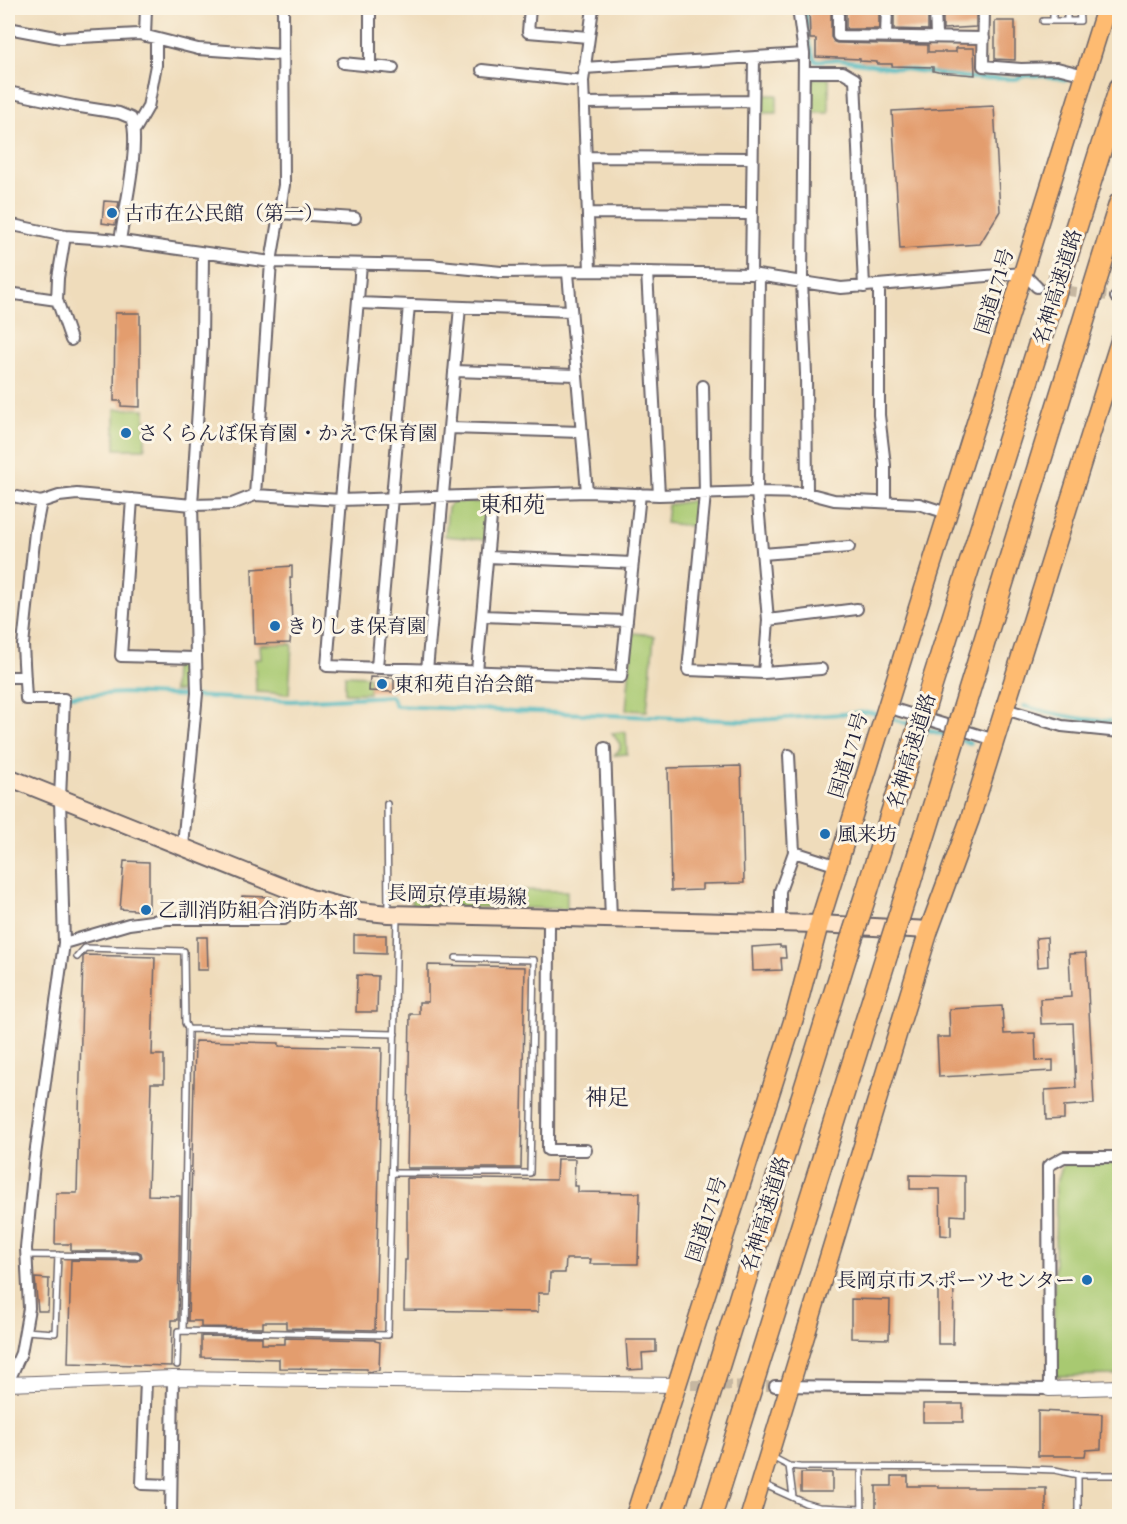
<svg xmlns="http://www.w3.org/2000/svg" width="1127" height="1524" font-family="'EB Garamond','Noto Serif JP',serif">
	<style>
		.green { fill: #a8c971; stroke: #657656; stroke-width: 1.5 }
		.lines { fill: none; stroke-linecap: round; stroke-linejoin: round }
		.stream { stroke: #47b6bd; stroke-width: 4 }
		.building { fill: #e39d6e }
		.minor-tunnel { stroke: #c6b7a1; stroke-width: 10; stroke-dasharray: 10 5; stroke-linecap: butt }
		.service-casing { stroke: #6a6368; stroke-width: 8 }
		.minor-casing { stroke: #6a6368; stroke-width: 14 }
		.tertiary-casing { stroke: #6a6368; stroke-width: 16 }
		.secondary-casing { stroke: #6a6368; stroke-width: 20 }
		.trunk-casing { stroke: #6a6368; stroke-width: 21 }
		.motorway-casing { stroke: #6a6368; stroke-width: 24 }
		.service { stroke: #fff; stroke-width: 5 }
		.minor { stroke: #fff; stroke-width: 10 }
		.tertiary { stroke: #fff; stroke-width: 14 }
		.secondary { stroke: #ffe4c6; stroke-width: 16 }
		.trunk { stroke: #febb71; stroke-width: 18 }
		.motorway { stroke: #febb71; stroke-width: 21 }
		.motorway-bridge-casing { stroke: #6a6368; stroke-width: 24; stroke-linecap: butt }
		.motorway-bridge { stroke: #febb71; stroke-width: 21 }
		.poi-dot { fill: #1f6fb2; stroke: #fcf5e5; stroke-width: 2 }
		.labels { text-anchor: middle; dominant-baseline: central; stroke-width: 6; stroke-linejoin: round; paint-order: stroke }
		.poi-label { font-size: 20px; fill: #22223b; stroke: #fcf5e5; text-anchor: start }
		.street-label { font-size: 20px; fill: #22223b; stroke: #fcf5e5 }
		.quarter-label { font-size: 22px; fill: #22223b; stroke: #fcf5e5 }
	</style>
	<rect width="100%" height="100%" fill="#fcf5e5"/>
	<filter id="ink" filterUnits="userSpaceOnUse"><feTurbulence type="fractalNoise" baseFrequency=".0167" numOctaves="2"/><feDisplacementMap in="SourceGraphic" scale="12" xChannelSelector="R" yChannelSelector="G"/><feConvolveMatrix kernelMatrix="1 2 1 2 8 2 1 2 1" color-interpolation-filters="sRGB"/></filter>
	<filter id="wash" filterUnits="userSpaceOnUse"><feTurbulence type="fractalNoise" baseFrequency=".008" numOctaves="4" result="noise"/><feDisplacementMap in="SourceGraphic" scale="24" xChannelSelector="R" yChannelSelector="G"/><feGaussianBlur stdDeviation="1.35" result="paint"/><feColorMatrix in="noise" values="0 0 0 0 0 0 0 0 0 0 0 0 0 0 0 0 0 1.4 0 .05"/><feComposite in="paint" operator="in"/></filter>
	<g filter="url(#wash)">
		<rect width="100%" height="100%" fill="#efdcbb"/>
		<path class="green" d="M815,78h14v35h-20l-1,-27z
			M757,95h20v18h-20z
			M115,409h30v40h-30z
			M696,500l4,3 -2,24 -32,-4 2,-18z
			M452,502h32l5,5 -3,33 -41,-4 3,-29z
			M633,633l21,2 -7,76 -21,-1z
			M292,644l-3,50 -33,-2 -1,-33h6l-1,-14z
			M174,663h11l-1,14 7,1v14l-18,-1z
			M345,675l24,1v17h-24z
			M626,732l1,22 -13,1 6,-6v-5l-8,-11z
			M412,888l155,3v18l-148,-3 -7,-1z
			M1063,1164h56v211l-66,1 3,-191z"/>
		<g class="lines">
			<path class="stream" d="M805,8l4,36 6,17 24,-2 34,6 98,13 45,1c14,-7 35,-2 50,1
				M68,696l56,-3 168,8 99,-5 5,10 349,15 124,-9 10,3
				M1024,706c32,8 62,16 96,15
				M889,718l24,7
				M926,729l22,7
				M961,740l9,3"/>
		</g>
		<g id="blocks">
			<path class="building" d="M809,8l22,1v28l3,5 3,1 91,2v7h28v-4h18l1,27 -37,-3 -5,-1v-4l-41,-1v-2h-15v-2l-17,-1v-2l-44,-2v-18h-6z
				M877,8v1h2v20h-33v-20z
				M910,8h16l2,2v20l-34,-1v-20h16z
				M958,8h18v19l-33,2v-19h15z
				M995,21h20v39l-20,-1z
				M994,106l6,105 -20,33 -80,5 -8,-138z
				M104,201l15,1 -4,23 -13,-2z
				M115,313h25v94l-19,-1v-5h-7z
				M292,566v12h-2l2,45 -2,20 -36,1 -2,-75z
				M370,677l24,1v14l-25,-1z
				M741,766l3,117 -42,1v6l-31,1 -3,-123z
				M124,861l25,1v49l-29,-2z
				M242,896l28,1v15l-28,-1z
				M354,935h32v19l-32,-1z
				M197,937h10l1,33h-11z
				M1047,937l1,29 -10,1 -2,-29z
				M780,945v2h5l1,11h-5l1,12 -29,1 -1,-24z
				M1086,953l8,151 -30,2v13l-18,1 -1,-30 31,-2 -3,-65 -32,1 -1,-25 31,-2 -2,-43z
				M85,955l70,2 -3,98h12v28h-13l-3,112 32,1 -2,124h-6l-1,46 -103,-3 3,-103 66,1 5,-4 -1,-4 -4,-2h-66v-7h-16l1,-51h21l6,-236z
				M428,965l97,2 -4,201h-114l3,-154h9v-12h9z
				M357,975l21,1 -1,36h-21z
				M1002,1006l2,28 31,-1 1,28 17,-1v11l-114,6 -2,-40h13l-1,-28z
				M195,1041l84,2v3l103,2 -7,282 -89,-2v-6h-23v6l-62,-1v-6h-13z
				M557,1159h18l-1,27h4v6l62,1 -2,71h-48l1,-5h-25l-1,14h-15l-1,20h-11v19l-134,-2 1,-50h2v-82l149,2z
				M910,1175l55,1v40l-14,-1v21l-10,-1 -1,-46h-30z
				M35,1278l14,1 -1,32h-10z
				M938,1281h16l-1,63h-15z
				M851,1299l39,1 -1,39 -38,-1z
				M201,1336l61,1v7h23v-6l90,2v1l5,1 -1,28 -11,2 -1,-3 -88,-1v-9l-78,-2z
				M626,1340h30v12l-14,1 1,16 -15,1z
				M923,1404h40v18h-40z
				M1038,1411l64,3 -1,35 -15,1 -1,6h-47z
				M801,1473h31v19h-31z
				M892,1476h16v10h30v2h108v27l-166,1v-1h-4v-29h16z"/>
		</g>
	</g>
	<g filter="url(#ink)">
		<use href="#blocks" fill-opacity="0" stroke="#6a6368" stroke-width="1.5"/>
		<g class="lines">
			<path class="minor-tunnel" d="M1037,287l79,10
				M691,1385l84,1"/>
			<g class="service-casing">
				<path id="service" d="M1053,8v13
					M1067,8v13
					M1043,21h37l-1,-13
					M387,804l1,109
					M77,957l8,-9 99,3 1,72 3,6
					M392,1173h138l4,-213 -78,-2
					M26,1255l111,1
					M25,1331l30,2 3,-78
					M183,1331l5,-302 207,5
					M177,1365l1,-34 210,4 9,-419
					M770,1456l19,10 11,1 204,1 51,2 23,5h42
					M789,1466l4,31
					M861,1468l1,48
					M763,1484l42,19 14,4 42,2
					M1078,1516v-41"/>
			</g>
			<g class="minor-casing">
				<path id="minor" d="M370,8v57
					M530,8l-2,24 60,5
					M798,8l6,46 -2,227 4,93 1,119
					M838,8v28l146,2
					M935,8l1,28
					M984,8l-1,58 38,3 36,-1 28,7
					M8,28l53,10 78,-4 59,15 85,6
					M145,36l1,-28
					M886,36l1,-28
					M343,63l50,5
					M584,68l220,-14
					M482,70l101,11
					M804,72h39l12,7 9,208
					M8,92l66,14 45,7 12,5c10,24 -7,94 -11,123
					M585,103l168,-2
					M136,128l12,-21 8,-42v-26
					M587,157l165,1
					M280,213l75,5
					M588,213l163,1
					M8,224l57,12 42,3 164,23 159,3 71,7 89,-1 161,3 90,14 182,-15 14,14
					M65,236l-7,42 -1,22 14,40
					M361,264l-34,402 294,11 19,-183
					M590,271l-7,-190 10,-73
					M647,272l12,223
					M568,273l19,219
					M751,274l3,-216
					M759,276l-2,216 11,128 -4,53
					M879,285v130l6,50v37
					M8,293l49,7
					M1116,297l4,-1
					M358,303l213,8
					M454,371l122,4
					M703,386l2,108 -17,176 76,3 57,-4
					M449,428l132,4
					M8,495l33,7 18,-6 18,-2 115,11 40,-1 23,-9 86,5 246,-8 72,3 98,-3 50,1 27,7 85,4 28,9
					M255,495l16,-233 13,-77 -1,-177
					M132,499l-11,157 74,2
					M763,554l86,-7
					M488,557l145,6
					M482,616l145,5
					M768,620l89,-11
					M377,667l32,-362
					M427,670l33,-363
					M477,671l16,-176
					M8,677h17
					M887,707l108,33
					M1005,709l57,17 58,6
					M605,748l6,172
					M789,755l5,97 44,14
					M183,846l14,-153 -5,-188 10,-161 1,-91
					M549,919l-1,231h38
					M780,923v-32l14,-39
					M64,943l65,-19 38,-5h117l26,-21
					M146,1380l-4,104 29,1
					M8,1383l13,-30 8,-45 -3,-60 8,-85 30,-220 -4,-144 4,-100h-38l-3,-54 12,-113 6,-30
					M775,1386l274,3 -1,-223 16,-9h56
					M171,1516l2,-138"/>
			</g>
			<g class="tertiary-casing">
				<path id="tertiary" d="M8,1384l165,-6 503,7
					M1049,1389l71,-2"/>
			</g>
			<g class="secondary-casing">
				<path id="secondary" d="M8,777l302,121 50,13 28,3 431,10 110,6"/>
			</g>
			<g class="trunk-casing">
				<path id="trunk" d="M635,1516l160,-501 24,-91 287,-916
					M750,1516l179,-586 41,-111 150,-478"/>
			</g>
			<g class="motorway-casing">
				<path id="motorway" d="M925,706l195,-618
					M961,717l159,-514
					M910,882l44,-142
					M868,888l50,-159
					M672,1516l174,-560
					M711,1516l176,-562"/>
			</g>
			<use href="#service" class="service"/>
			<use href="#minor" class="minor"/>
			<use href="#tertiary" class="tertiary"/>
			<use href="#secondary" class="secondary"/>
			<use href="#trunk" class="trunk"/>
			<use href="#motorway" class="motorway"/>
			<g class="motorway-bridge-casing">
				<path id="motorway-bridge" d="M918,729l7,-23
					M954,740l7,-23
					M887,954l23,-72
					M846,956l22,-68"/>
			</g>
			<use href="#motorway-bridge" class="motorway-bridge"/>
		</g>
	</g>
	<g class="poi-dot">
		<circle cx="112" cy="213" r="6"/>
		<circle cx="126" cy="433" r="6"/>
		<circle cx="275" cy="626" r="6"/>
		<circle cx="382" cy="684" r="6"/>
		<circle cx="825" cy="834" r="6"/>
		<circle cx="146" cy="910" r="6"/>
		<circle cx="1087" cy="1280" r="6"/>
	</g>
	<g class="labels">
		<g class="poi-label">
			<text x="124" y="213">古市在公民館（第一）</text>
			<text x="138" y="433">さくらんぼ保育園・かえで保育園</text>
			<text x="287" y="626">きりしま保育園</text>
			<text x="394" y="684">東和苑自治会館</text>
			<text x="837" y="834">風来坊</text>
			<text x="158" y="910">乙訓消防組合消防本部</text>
			<text x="1075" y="1280" text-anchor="end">長岡京市スポーツセンター</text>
		</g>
		<g class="street-label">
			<text transform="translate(1057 287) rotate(-73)">名神高速道路</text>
			<text transform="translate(994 291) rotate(-73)">国道171号</text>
			<text transform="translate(911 751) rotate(-73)">名神高速道路</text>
			<text transform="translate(848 755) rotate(-73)">国道171号</text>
			<text transform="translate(457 895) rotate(2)">長岡京停車場線</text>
			<text transform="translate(765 1214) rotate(-73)">名神高速道路</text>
			<text transform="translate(706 1219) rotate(-72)">国道171号</text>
		</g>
		<g class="quarter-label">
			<text x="512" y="504">東和苑</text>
			<text x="607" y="1097">神足</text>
		</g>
	</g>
	<rect width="1127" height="1524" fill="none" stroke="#fcf5e5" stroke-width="30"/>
</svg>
